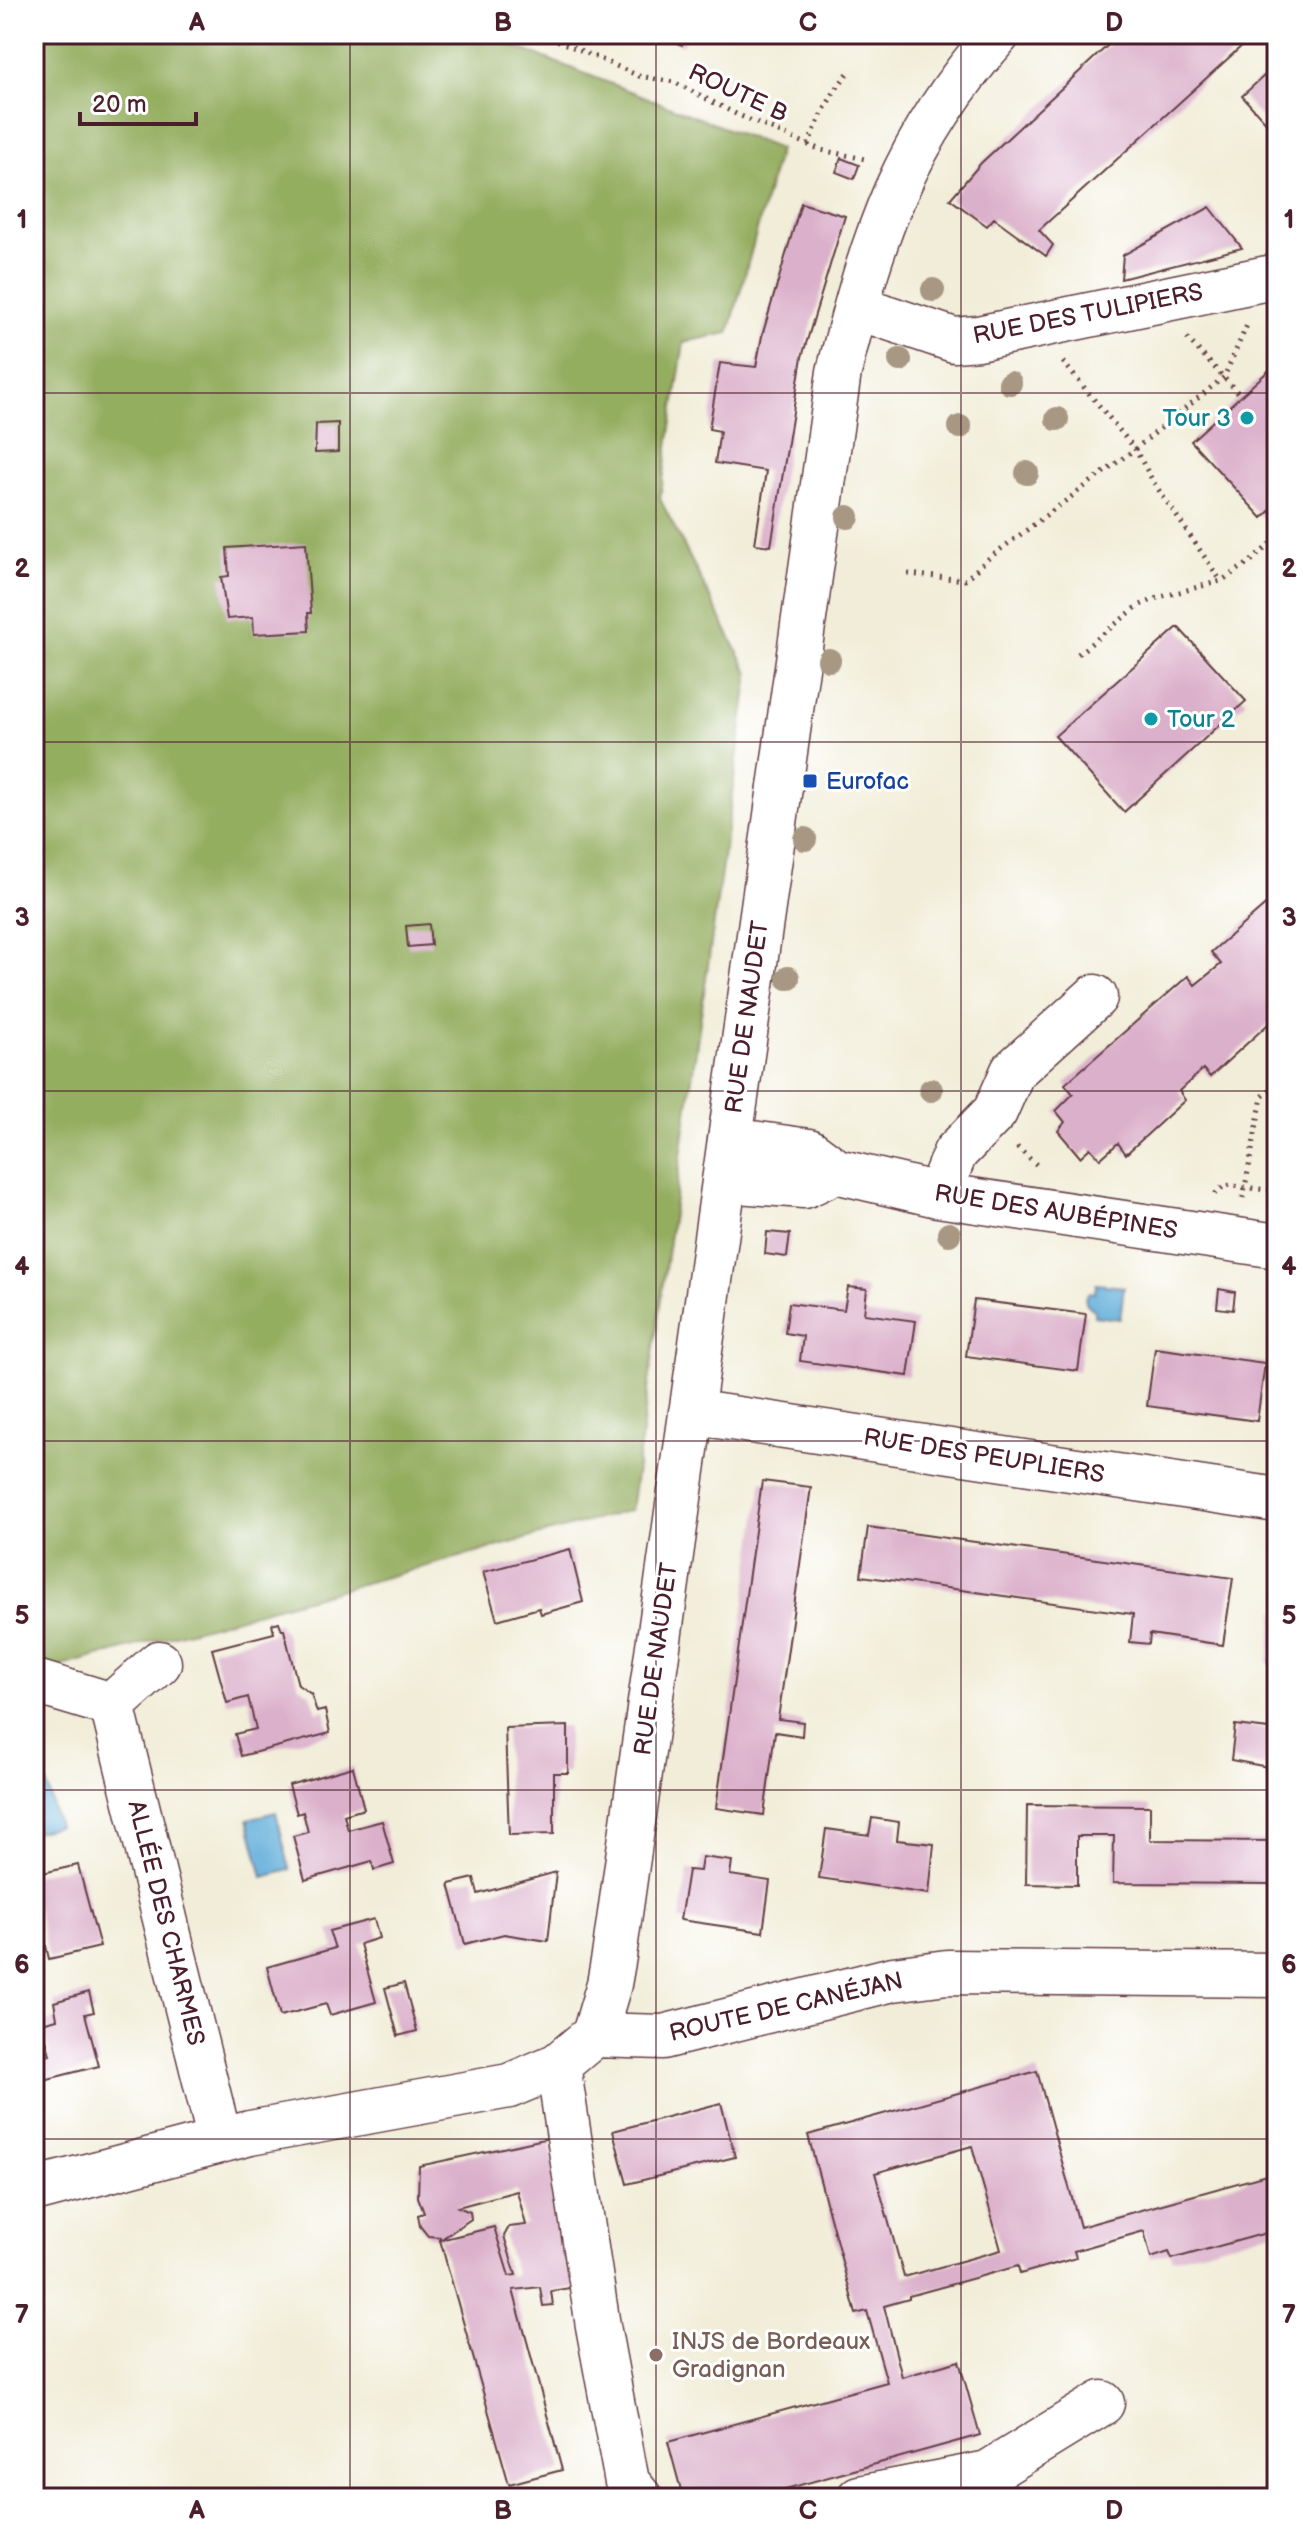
<svg xmlns="http://www.w3.org/2000/svg" width="1311" height="2532" font-family="'Balsamiq Sans',sans-serif">
	<style>
		.forest { fill: #94ae60; stroke: #6f6646; stroke-width: 2 }
		.water { fill: #62aeda; stroke: #566682; stroke-width: 2 }
		.building { fill: #dbb0cb; fill-rule: evenodd }
		.lines { fill: none; stroke-linecap: round; stroke-linejoin: round }
		.minor-casing { stroke: #633e45; stroke-width: 47 }
		.path { stroke: #633e45; stroke-width: 5; stroke-dasharray: 2 6; stroke-linecap: butt }
		.minor { stroke: #fff; stroke-width: 44 }
		.tree { fill: #a89883 }
		.grid { fill: none; stroke: #4a1f2b; stroke-width: 2; stroke-opacity: 0.55 }
		.culture-dot { fill: #0f9aa8; stroke: #fff; stroke-width: 3 }
		.transit-dot { fill: #1a4fb4; stroke: #fff; stroke-width: 3 }
		.education-dot { fill: #8d6e63; stroke: #fff; stroke-width: 3 }
		.labels { text-anchor: middle; dominant-baseline: central; stroke-width: 6; stroke-linejoin: round; paint-order: stroke }
		.street-label { font-size: 24px; fill: #4a1f2b; stroke: #fff }
		.culture-label { font-size: 24px; fill: #0d838f; stroke: #fff; text-anchor: end }
		.transit-label { font-size: 24px; fill: #164399; stroke: #fff; text-anchor: start }
		.education-label { font-size: 24px; fill: #785e54; stroke: #fff; text-anchor: start }
		.neatline { fill: none; stroke: #4a1f2b; stroke-width: 3 }
		.grid-label { font-size: 26px; text-anchor: middle; font-weight: bold; fill: #4a1f2b }
	</style>
	<rect width="100%" height="100%" fill="#fff"/>
	<filter id="ink" filterUnits="userSpaceOnUse"><feTurbulence type="fractalNoise" baseFrequency=".0125" numOctaves="2"/><feDisplacementMap in="SourceGraphic" scale="16" xChannelSelector="R" yChannelSelector="G"/><feConvolveMatrix kernelMatrix="1 2 1 2 8 2 1 2 1" color-interpolation-filters="sRGB"/></filter>
	<filter id="wash" filterUnits="userSpaceOnUse"><feTurbulence type="fractalNoise" baseFrequency=".006" numOctaves="4" result="noise"/><feDisplacementMap in="SourceGraphic" scale="32" xChannelSelector="R" yChannelSelector="G"/><feGaussianBlur stdDeviation="1.8" result="paint"/><feColorMatrix in="noise" values="0 0 0 0 0 0 0 0 0 0 0 0 0 0 0 0 0 1.4 0 .05"/><feComposite in="paint" operator="in"/></filter>
	<g filter="url(#wash)">
		<rect width="100%" height="100%" fill="#f1edd8"/>
		<path class="forest" d="M34,34h449l296,115 -50,184 -45,9 -24,157 89,175 -118,836 -584,160 -13,-45z"/>
		<path class="water" d="M1096,1284l28,3 -4,32 -26,-3v-6l-7,-6 -2,-6 4,-6 6,1z
			M45,1777l13,49 -24,6v-53z
			M276,1812l14,58 -27,7 -15,-58z"/>
		<g id="blocks">
			<path class="building" d="M655,34h32l-5,11z
				M1120,34h135l-216,196 14,15 -7,11 -52,-38 -7,8 -37,-27 31,-36z
				M1277,64v71l-35,-39z
				M841,158l18,7 -5,14 -18,-7z
				M801,203l44,13 -43,141 -31,189 -16,-2 11,-73 -51,-8 5,-32 -11,-2 11,-66 36,4 6,-31z
				M1210,207l32,41 -121,31 2,-24z
				M1277,363v141l-15,14 -71,-77z
				M338,423v29l-23,1 1,-29z
				M306,543l5,70h-3l1,18 -55,3 -1,-17 -26,2 -6,-42 8,-1 -2,-28z
				M1178,627l68,74 -122,111 -69,-76z
				M1277,895v121l-67,61 -7,-8 -24,22 6,9 -59,54 -8,-11 -18,16 -10,-11 -10,9 -22,-26 7,-9 -9,-11 17,-17 -8,-10 123,-108 7,9 26,-21 -10,-12z
				M429,924l2,21 -23,2 -2,-21z
				M767,1232l23,2 -3,23 -22,-3z
				M848,1287l19,2 -3,25 52,7 -8,55 -108,-15 3,-25 -18,-3 4,-30 55,7z
				M1219,1289l16,3 -2,18 -16,-2z
				M974,1300l112,14 -8,57 -112,-15z
				M1155,1348l110,15 -8,58 -110,-15z
				M762,1481l49,6 -33,232 25,3 -1,14 -27,-4 -11,83 -48,-7z
				M868,1527l365,51 -10,67 -73,-11 -1,10 -19,-2 3,-28 -272,-38z
				M570,1549l13,53 -42,12 -2,-6 -42,12 -14,-48z
				M1275,1612h2v53l-9,-2z
				M279,1622l3,8h2l14,55 13,9 6,18 8,-2 5,23 -89,23 -6,-22 21,-5 -8,-32 -21,6 -15,-54 62,-16 -2,-9z
				M1235,1725l42,5 -4,38 -42,-8z
				M568,1726v47h-14v61l-45,1 -4,-107z
				M353,1767l11,42 -20,6 4,15 34,-9 12,43 -20,6 -2,-9 -67,19 -12,-44 15,-4 -5,-20 -6,2 -8,-29z
				M1027,1805l123,1v34l127,1v43l-164,-1 1,-47h-37v49l-51,-1z
				M872,1818l27,4 -2,18 37,4 -5,50 -110,-16 7,-49 43,6z
				M702,1857l30,4 -2,14 40,6 -7,51 -83,-12 8,-50 12,1z
				M78,1865l22,82 -51,12 -15,-65v-19z
				M556,1872l-8,69 -44,-7 -39,10 -16,-60 25,-6 4,16z
				M374,1919l5,19 -19,6 16,58 -46,13 -4,-11 -46,12 -13,-49 68,-19 -6,-17z
				M404,1983l13,48 -19,5 -13,-48z
				M89,1992l5,20 -9,2 14,52 -59,15 -6,-22 16,-4 -8,-32 15,-4 -3,-17z
				M1037,2071l43,156 197,-55v58l-105,29 -3,-7 -18,6 -7,-27 -70,20 2,7 -56,16 -2,-8 -109,30v3l-25,7 18,71 57,-16 21,74 -227,63h-70l-15,-56 219,-60 -20,-71 -11,3 -48,-179zM972,2146l29,104 -97,27 -29,-104z
				M721,2103l14,54 -108,27 -14,-53z
				M549,2138l27,149 -25,4 2,14 -10,1 -3,-19 -27,3 49,180 -53,14 -69,-244 54,-13 15,49 7,-1 -12,-39 5,-9 17,-2 -9,-34 -59,16 12,5 1,7 -31,21v-3l-12,-1 -8,-10 -2,-11 6,-2 -6,-16 1,-31z"/>
		</g>
	</g>
	<g filter="url(#ink)">
		<use href="#blocks" fill-opacity="0" stroke="#633e45" stroke-width="2"/>
		<g class="lines">
			<g class="minor-casing">
				<path id="minor" d="M856,307l98,33 24,-2 299,-62
					M730,1140l79,11 27,20 102,24 339,51
					M724,1180l80,6 32,-15
					M938,1195l17,-42 40,-41 18,-41 82,-74
					M691,1412l586,88
					M159,1663l-47,42 108,436
					M39,1683l73,22
					M594,2035l15,-51 5,-28 225,-1584c34,-137 64,-231 159,-338
					M558,2065l40,261 29,156 13,16
					M34,2190l216,-57 259,-47 49,-21 36,-30 69,2 230,-58 54,-7 330,3
					M859,2498l129,-25 114,-70"/>
			</g>
			<path class="path" d="M543,34l96,42 35,6 62,32 85,36 44,9
				M808,145c11,-26 22,-50 40,-72
				M1187,338l54,58
				M1063,362l72,87 19,34 67,98
				M908,574l57,6 24,-22 146,-109 89,-72 23,-52
				M1078,654l60,-48 22,-9 61,-16 29,-19 27,-24
				M1017,1147l22,20
				M1215,1194l10,-9 52,6
				M1243,1198l19,-101 15,-13"/>
			<use href="#minor" class="minor"/>
		</g>
		<g class="tree">
			<circle cx="933" cy="290" r="12"/>
			<circle cx="900" cy="360" r="12"/>
			<circle cx="1010" cy="383" r="12"/>
			<circle cx="1057" cy="419" r="12"/>
			<circle cx="960" cy="427" r="12"/>
			<circle cx="1027" cy="473" r="12"/>
			<circle cx="848" cy="517" r="12"/>
			<circle cx="829" cy="660" r="12"/>
			<circle cx="805" cy="839" r="12"/>
			<circle cx="788" cy="978" r="12"/>
			<circle cx="931" cy="1090" r="12"/>
			<circle cx="949" cy="1234" r="12"/>
		</g>
	</g>
	<path class="grid" d="M350,34v2464M656,34v2464M961,34v2464M34,393h1243M34,742h1243M34,1091h1243M34,1441h1243M34,1790h1243M34,2139h1243"/>
	<g class="culture-dot">
		<circle cx="1247" cy="418" r="8"/>
		<circle cx="1151" cy="719" r="8"/>
	</g>
	<rect class="transit-dot" x="802" y="773" width="16" height="16" rx="4"/>
	<circle class="education-dot" cx="656" cy="2355" r="8"/>
	<g class="labels">
		<g class="street-label">
			<text transform="translate(738 93) rotate(25)">ROUTE B</text>
			<text transform="translate(1088 314) rotate(-11)">RUE DES TULIPIERS</text>
			<text transform="translate(747 1017) rotate(-82)">RUE DE NAUDET</text>
			<text transform="translate(1056 1212) rotate(9)">RUE DES AUBÉPINES</text>
			<text transform="translate(984 1456) rotate(9)">RUE DES PEUPLIERS</text>
			<text transform="translate(656 1659) rotate(-82)">RUE DE NAUDET</text>
			<text transform="translate(166 1923) rotate(76)">ALLÉE DES CHARMES</text>
			<text transform="translate(786 2007) rotate(-13)">ROUTE DE CANÉJAN</text>
		</g>
		<g class="culture-label">
			<text x="1231" y="418">Tour 3</text>
			<text x="1167" y="719" text-anchor="start">Tour 2</text>
		</g>
		<g class="transit-label">
			<text x="826" y="781">Eurofac</text>
		</g>
		<g class="education-label">
			<text x="672" y="2341">INJS de Bordeaux<tspan x="672" dy="28">Gradignan</tspan></text>
		</g>
	</g>
	<rect width="1311" height="2532" fill="none" stroke="#fff" stroke-width="88"/>
	<path d="M80 112v12h116v-12" fill="none" stroke="#4a1f2b" stroke-width="4"/>
	<text x="92" y="112" font-size="24" fill="#4a1f2b" stroke="#ffffff" stroke-width="6" paint-order="stroke">20 m</text>
	<rect x="44" y="44" width="1223" height="2444" class="neatline"/>
	<g class="grid-label">
		<text x="197" y="31">A</text>
		<text x="503" y="31">B</text>
		<text x="808" y="31">C</text>
		<text x="1114" y="31">D</text>
		<text x="22" y="228">1</text>
		<text x="1289" y="228">1</text>
		<text x="22" y="577">2</text>
		<text x="1289" y="577">2</text>
		<text x="22" y="926">3</text>
		<text x="1289" y="926">3</text>
		<text x="22" y="1275">4</text>
		<text x="1289" y="1275">4</text>
		<text x="22" y="1624">5</text>
		<text x="1289" y="1624">5</text>
		<text x="22" y="1973">6</text>
		<text x="1289" y="1973">6</text>
		<text x="22" y="2323">7</text>
		<text x="1289" y="2323">7</text>
		<text x="197" y="2519">A</text>
		<text x="503" y="2519">B</text>
		<text x="808" y="2519">C</text>
		<text x="1114" y="2519">D</text>
	</g>
</svg>
